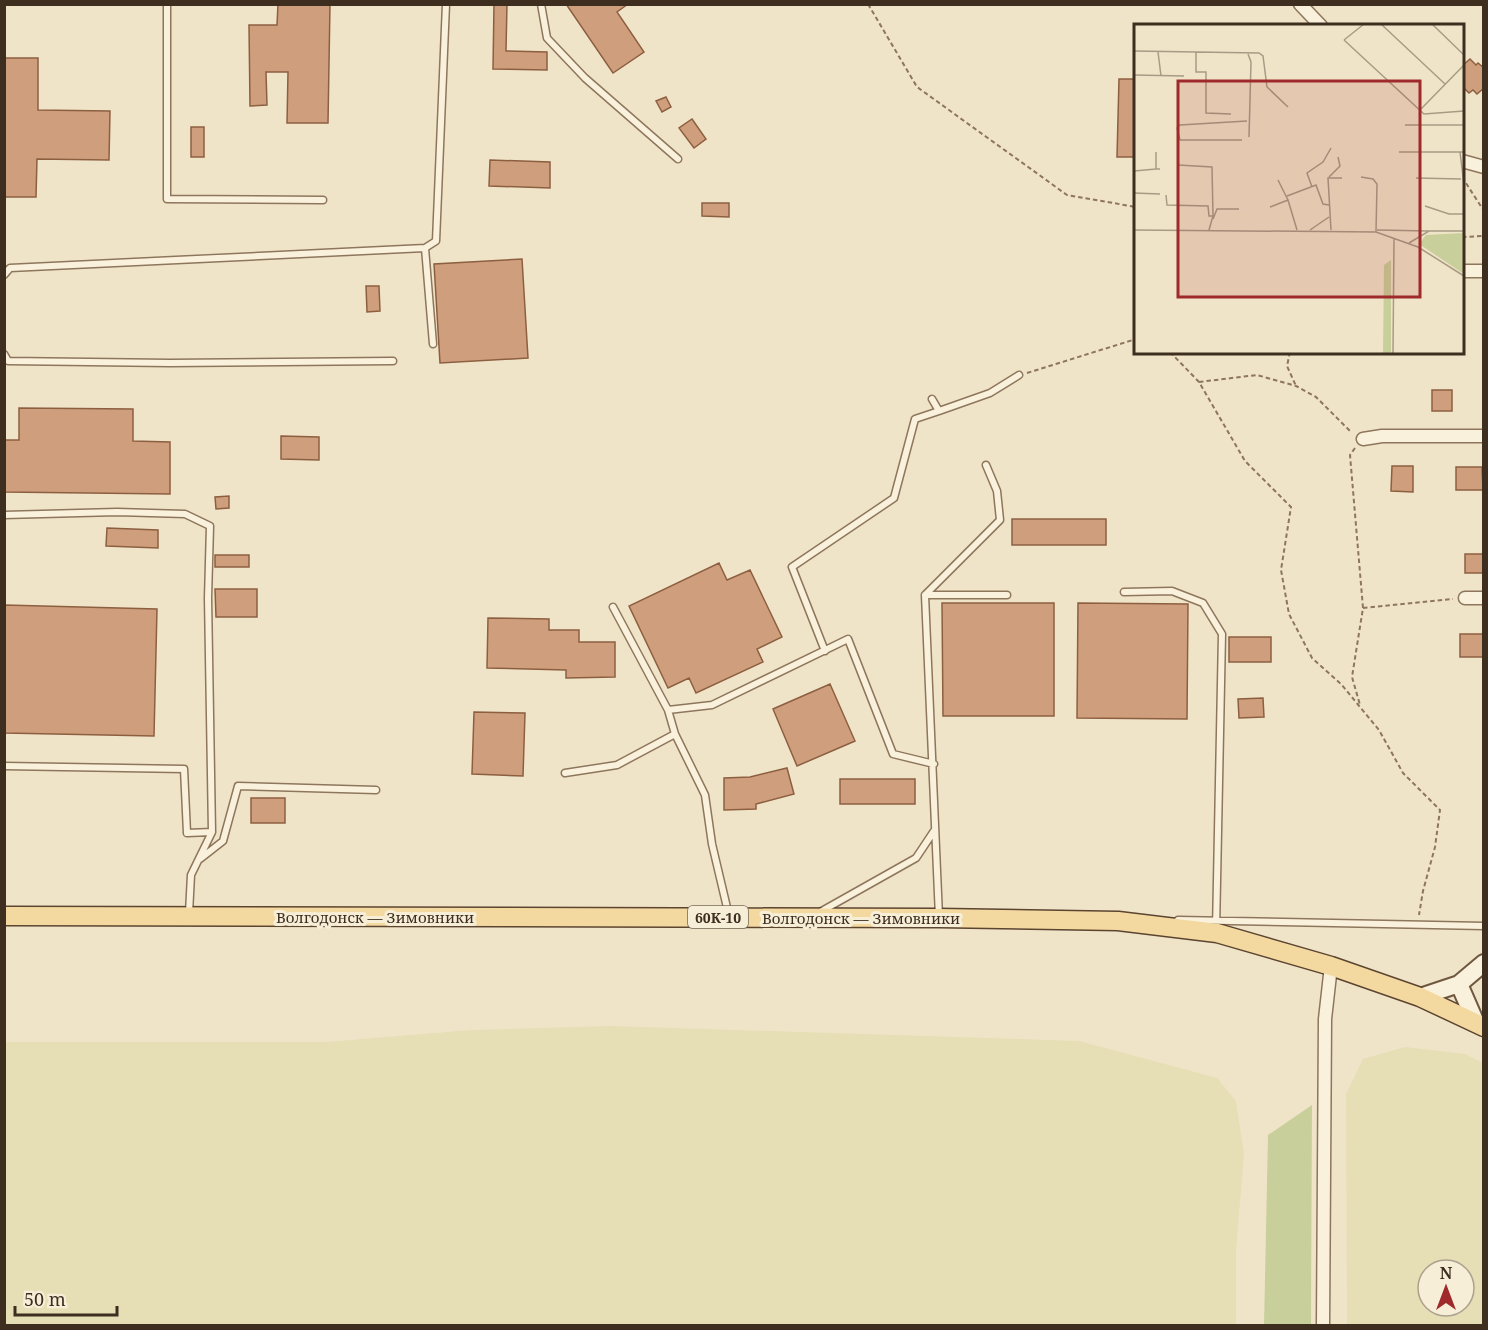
<svg xmlns="http://www.w3.org/2000/svg" width="1488" height="1330" font-family="'Noto Serif',serif">
	<style>
		.farmland { fill: #e6deb5; fill-rule: evenodd }
		.green { fill: #c9cf9b }
		.building { fill: #cf9f7d; stroke: #8d5f41; stroke-width: 1.5 }
		.lines { fill: none; stroke-linecap: round; stroke-linejoin: round }
		.lane-casing { stroke: #8d765c; stroke-width: 9 }
		.street-casing { stroke: #8d765c; stroke-width: 15 }
		.secondary-casing { stroke: #6f573f; stroke-width: 20 }
		.primary-casing { stroke: #5b4430; stroke-width: 21 }
		.path { stroke: #8d765c; stroke-width: 2; stroke-dasharray: 4.5 3; stroke-linecap: butt }
		.lane { stroke: #faf1dc; stroke-width: 6 }
		.street { stroke: #faf1dc; stroke-width: 12 }
		.secondary { stroke: #faf1dc; stroke-width: 16 }
		.primary { stroke: #f3d9a0; stroke-width: 18 }
		.labels { text-anchor: middle; dominant-baseline: central; stroke-width: 6; stroke-linejoin: round; paint-order: stroke }
		.shield { fill: #f7eed8; stroke: #756857; stroke-width: 1.5 }
		.shield-label { font-size: 14px; font-weight: bold; fill: #3d2e20 }
		.street-label { font-size: 15px; fill: #3d2e20; stroke: #f7eed8 }
		.inset-road { fill: none; stroke: #a89b85; stroke-width: 1.5 }
		.view { fill: #9e2a2b; fill-opacity: 0.15; stroke: #9e2a2b; stroke-width: 3 }
		.inset-edge { fill: none; stroke: #3d2e20; stroke-width: 3 }
	</style>
	<rect width="100%" height="100%" fill="#f0e4c8"/>
	<path class="farmland" d="M610,1026l469,15 138,37 19,23 8,53 -8,96v75h-1231v-283h322l145,-12z
		M1405,1047l60,7 18,9v262h-136l-1,-231 17,-35zM1428,1270h36v36h-36z"/>
	<path class="green" d="M1312,1105l-1,220h-47l4,-190z"/>
	<path class="building" d="M278,4h52l-2,119h-41l1,-51h-22l1,33 -17,1 -1,-81h28z
		M494,4h13l-1,47 41,1v18l-54,-1z
		M566,4h62l-11,8 27,40 -31,21z
		M4,58h34v52l72,1 -1,49 -72,-1 -1,38h-32z
		M1470,59l6,6 2,-2 6,5v20l-7,6 -4,-4 -4,3 -7,-7v-20z
		M1119,79h17v78h-19z
		M666,97l5,10 -9,5 -6,-11z
		M692,119l14,20 -12,9 -15,-20z
		M191,127h13v30h-13z
		M490,160l60,2v26l-61,-2z
		M702,203h27v14l-27,-1z
		M522,259l6,99 -88,5 -6,-99z
		M366,286h13l1,25 -13,1z
		M1432,390h20v21h-20z
		M19,408l114,1v32l37,1v52l-166,-2v-52h15z
		M281,436l38,1v23l-38,-1z
		M1392,466h21v26l-22,-1z
		M1456,467h26l1,23h-27z
		M229,496v12l-13,1 -1,-12z
		M1012,519h94v26h-94z
		M107,528l51,2v18l-52,-2z
		M1465,554h19v19h-19z
		M215,555h34v12h-34z
		M719,563l8,17 23,-10 32,67 -25,12 6,13 -67,31 -7,-15 -21,10 -39,-82z
		M215,589h42v28h-41z
		M942,603h112v113h-111z
		M1078,603l110,1 -1,115 -110,-1z
		M4,605l153,4 -3,127 -150,-3z
		M488,618l61,1v11h30v12h36v35l-49,1v-8l-79,-2z
		M1460,634h23v23h-23z
		M1229,637h42v25h-42z
		M830,684l25,57 -58,25 -24,-57z
		M1263,698l1,19 -25,1 -1,-19z
		M474,712l51,1 -2,63 -51,-2z
		M787,768l7,26 -38,10v5l-32,1v-32l26,-1z
		M840,779h75v25h-75z
		M251,798h34v25h-34z"/>
	<g class="lines">
		<g class="lane-casing">
			<path id="lane" d="M167,4v195l156,1
				M541,4l6,34 38,40 93,81
				M4,275l6,-7 415,-20
				M433,344l-8,-96 11,-7 10,-237
				M4,354l4,7 162,2 223,-2
				M932,399l7,12 51,-18 29,-18
				M4,515l113,-3 68,2 25,12 -2,72 4,234 -21,43 -2,38
				M1124,592l48,-1 31,12 19,31 -6,296
				M925,595l75,-75 -3,-29 -11,-26
				M825,651l-33,-84 102,-69 21,-79 24,-8
				M668,710l44,-5 136,-66 45,115 41,10
				M675,734l30,61 7,49 17,72
				M4,766l180,3 3,64 25,-1
				M565,773l52,-8 58,-31 -7,-24 -55,-103
				M200,859l23,-18 15,-55 138,4
				M820,912l96,-54 18,-27
				M939,917l-14,-322h82
				M1178,920l306,6"/>
		</g>
		<g class="street-casing">
			<path id="street" d="M1300,4l21,22
				M1462,161l22,6
				M1462,271h22
				M1363,439l19,-3h102
				M1465,598h19
				M1323,1326l2,-307 6,-53"/>
		</g>
		<g class="secondary-casing">
			<path id="secondary" d="M1459,984l17,39
				M1420,997l39,-13 25,-21"/>
		</g>
		<g class="primary-casing">
			<path id="primary" d="M4,916l935,2 179,3 99,12 114,33 89,31 64,30"/>
		</g>
		<path class="path" d="M868,4l49,83 150,108 69,12
			M1462,177l22,34
			M1462,237l22,-1
			M1170,352l29,30 46,79 46,46 -10,63 8,44 23,44 29,26 38,46 24,43 37,37 -5,37 -12,44 -4,24
			M1290,352l-3,14 9,20
			M1027,373l109,-34
			M1199,382l58,-7 39,11 20,11 35,35
			M1355,448l-5,7 13,153 -11,69 8,28
			M1363,608l90,-9"/>
		<use href="#lane" class="lane"/>
		<use href="#street" class="street"/>
		<use href="#secondary" class="secondary"/>
		<use href="#primary" class="primary"/>
	</g>
	<g class="labels">
		<rect class="shield" x="688" y="906" width="60" height="22" rx="4.5"/>
		<g class="shield-label">
			<text x="718" y="917">60К-10</text>
		</g>
		<g class="street-label">
			<text x="375" y="917">Волгодонск — Зимовники</text>
			<text x="861" y="918">Волгодонск — Зимовники</text>
		</g>
	</g>
	<g transform="translate(1134 24)">
		<rect width="330" height="330" fill="#f0e4c8"/>
		<path d="M330,209v41l-45,-30 7,-9zM257,236v94h-8l1,-89z" fill="#c9cf9b"/>
		<path class="inset-road" d="M247,0l64,60M298,0l32,31M210,16l80,74 40,-3M210,16l20,-16M0,27l125,2 4,3 4,31 21,20M24,28l3,24M62,28v20h10v41l25,1M114,30l3,8 -2,75M0,51l50,1M287,85l43,-44M271,101h59M108,116h-62l-3,-12 3,-3 67,-4M22,128v17h4M265,128h65M326,128l4,33M44,141l34,2 1,49 -4,14M0,147l22,-2M195,153l11,-11 -2,-9M227,153l12,2 4,5 -1,48M282,154l45,1M178,163l-5,-14 16,-11 8,-14M0,169l26,1M32,171l1,10 41,1 1,10h4M153,172l29,-11 7,19 6,1M154,176l9,30M291,182l24,8h15M136,183l18,-7 -10,-20M79,195l4,-10h22M0,206l242,2 42,15 46,29M176,206l19,-13M197,206l-3,-52h14M243,206l52,1M275,219l20,-12h35M259,330l1,-115"/>
		<path class="view" d="M44,57h242v216h-242z"/>
		<rect width="330" height="330" class="inset-edge"/>
	</g>
	<rect width="1488" height="1330" fill="none" stroke="#3d2e20" stroke-width="12"/>
	<g transform="translate(1446 1288)"><circle r="28" fill="#f7eed8" stroke="#ada18e" stroke-width="1.5"/>
	<path d="M0-4.5L10 22L0 15L-10 22Z" fill="#9e2a2b"/>
	<text y="-9" font-size="16" font-weight="bold" text-anchor="middle" fill="#3d2e20">N</text>
	</g>
	<path d="M15 1306v9h102v-9" fill="none" stroke="#3d2e20" stroke-width="3"/>
	<text x="24" y="1306" font-size="18" fill="#3d2e20" stroke="#f7eed8" stroke-width="4.5" paint-order="stroke">50 m</text>
</svg>
